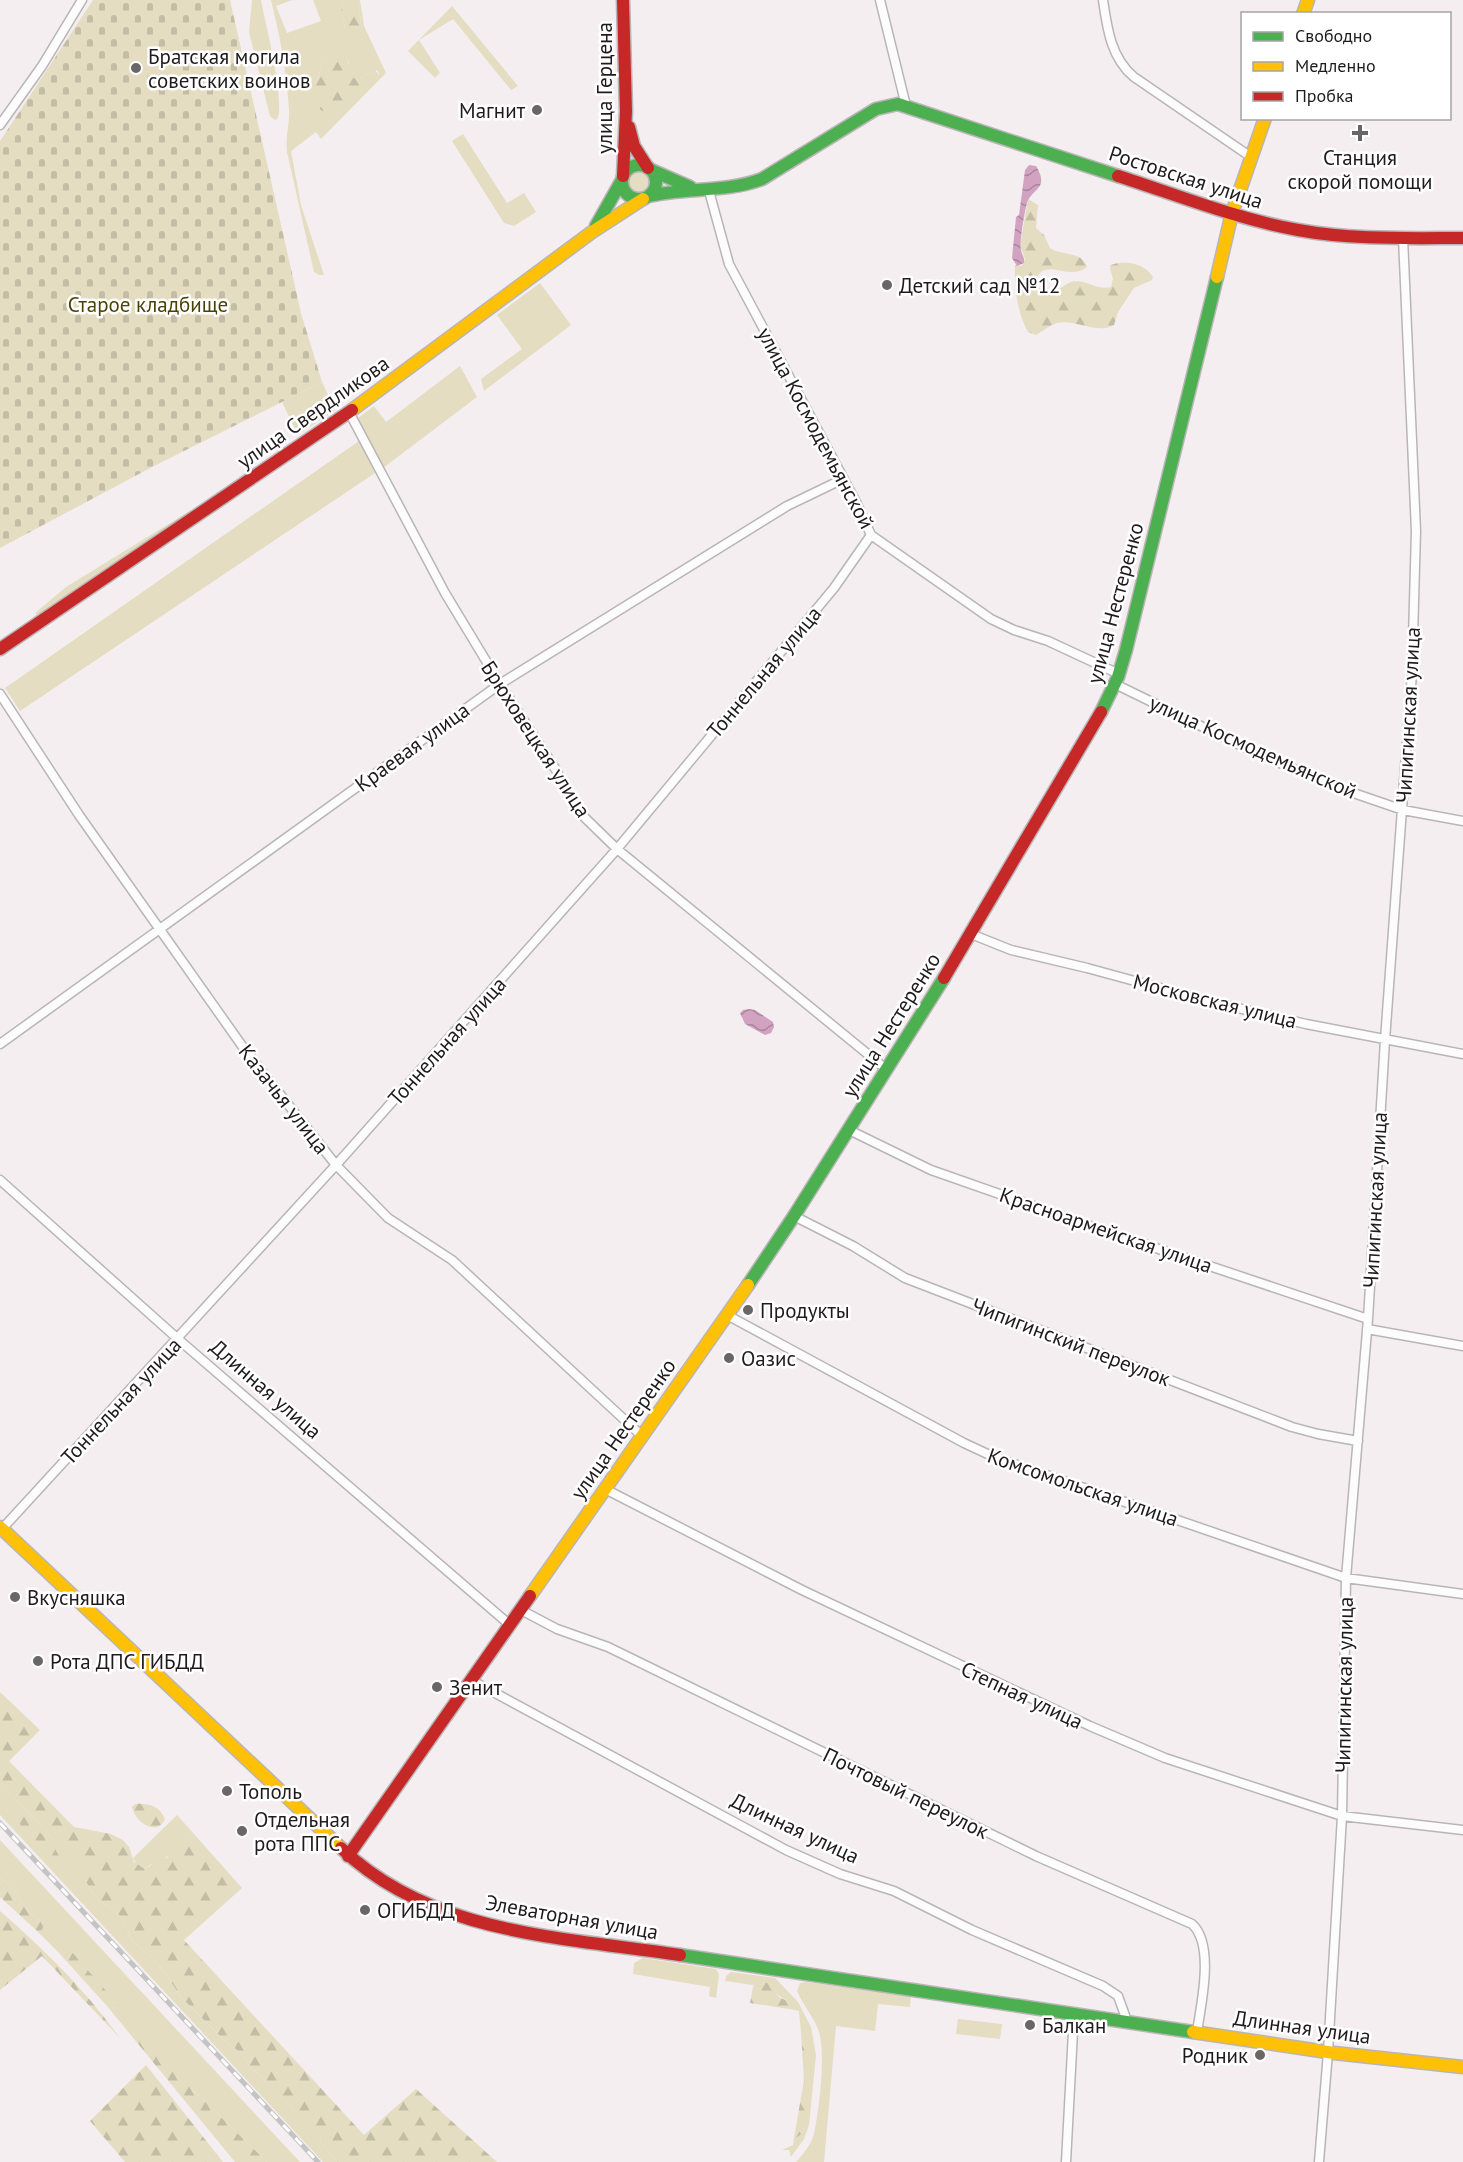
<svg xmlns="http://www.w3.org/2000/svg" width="1463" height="2162" font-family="'PT Sans',sans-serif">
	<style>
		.green { fill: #e4ddc1; fill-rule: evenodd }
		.forest { fill: url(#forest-firs) }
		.cemetery { fill: url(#cemetery-stones) }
		.water { fill: url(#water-waves) }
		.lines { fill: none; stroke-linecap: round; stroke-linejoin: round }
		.street-casing { stroke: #b9b5b7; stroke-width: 11 }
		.fast-casing { stroke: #b9b5b7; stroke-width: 15 }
		.slow-casing { stroke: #b9b5b7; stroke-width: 15 }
		.jam-casing { stroke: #b9b5b7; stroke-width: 15 }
		.street { stroke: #fdfcfd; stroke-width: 8 }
		.fast { stroke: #4caf50; stroke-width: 12 }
		.slow { stroke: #ffc107; stroke-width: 12 }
		.jam { stroke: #c62828; stroke-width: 12 }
		.rail-casing { stroke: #c5c4c5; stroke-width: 5 }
		.rail { stroke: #fff; stroke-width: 3; stroke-dasharray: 9; stroke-linecap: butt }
		.poi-dot { fill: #6a6567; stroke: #fff; stroke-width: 2 }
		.labels { text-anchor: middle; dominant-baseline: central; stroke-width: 5; stroke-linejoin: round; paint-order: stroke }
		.poi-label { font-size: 21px; fill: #1f1b1d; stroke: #fff; text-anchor: start }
		.street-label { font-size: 21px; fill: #1f1b1d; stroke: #fff }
		.park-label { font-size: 21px; fill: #4b4306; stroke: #fff }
	</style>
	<defs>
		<pattern id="forest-firs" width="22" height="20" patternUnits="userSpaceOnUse" patternTransform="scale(1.5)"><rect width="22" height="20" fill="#e4ddc1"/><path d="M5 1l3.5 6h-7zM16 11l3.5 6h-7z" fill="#c3bda5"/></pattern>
		<pattern id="cemetery-stones" width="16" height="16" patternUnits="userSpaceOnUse" patternTransform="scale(1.5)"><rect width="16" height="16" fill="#e4ddc1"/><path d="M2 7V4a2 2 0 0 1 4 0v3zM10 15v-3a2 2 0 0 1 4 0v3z" fill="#c3bda5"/></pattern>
		<pattern id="water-waves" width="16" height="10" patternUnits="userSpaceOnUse" patternTransform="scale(1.5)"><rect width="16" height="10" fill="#d2a3c1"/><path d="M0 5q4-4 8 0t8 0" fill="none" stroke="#aa849c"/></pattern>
	</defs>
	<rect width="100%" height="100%" fill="#f4eef1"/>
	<path class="green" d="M252,0h9c5,27 23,95 17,118l-3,2 -5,-4 -21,-84z
		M271,0h21l-16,6 11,27 34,-12 -8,-21h31c-4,10 -2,17 1,27l17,2 -4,-29h2l4,26 22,47 -65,66 -5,-7 -25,19 10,54 23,70h-5l-5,-3 -27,-120c-2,-15 3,-28 2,-42 -2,-38 -9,-73 -18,-110zM346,58l3,4v10l6,7h5l15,-9 3,1 1,4 -32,32 -39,-16 9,-11 6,-18z
		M452,6l66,80 -7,4 -58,-71 -34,21 21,33 -5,5 -27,-27z
		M463,134l44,69 17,-10 12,19 -22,14 -10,-3 -52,-82z
		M626 182a13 13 0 1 1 26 0a13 13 0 1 1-26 0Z
		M540,283l31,42 -87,66 -3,-12 41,-30 -25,-34z
		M460,366l17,31 -94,71 -25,-50 16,-12 12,16z
		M322,382l13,28 -37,25 -16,-33z
		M359,441l16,32 -355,238 -15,-23z
		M188,512l3,4 -152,102 -4,-5 31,-26z
		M0,1782l52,56 22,20 18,34 9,10 15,10 7,7 9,22 17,13 17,20 15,23 46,46 16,11 7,13 17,14 14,17 10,8 4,9 26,21 -1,5 17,21h-14l-323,-347z
		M177,1815l17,19c-14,2 -18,17 -29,24 -7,5 -11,2 -17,9l-5,1 -5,-2 -5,-8z
		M0,1840l300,322h-33l-75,-73 -135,-140 2,4 -21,-21 4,-2 -2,-9 -15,-13 -10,-18 -15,-13z
		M643,1958l73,11 3,5 -3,24 -7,-2 1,-9 -77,-13 1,-11z
		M731,1972l44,6 23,24 13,25 5,28 -7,70 -5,14 -13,18 -2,-7h-7l11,-5 1,-7 7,-3 3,-5c9,-39 8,-59 -1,-98l-2,1 -2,-22 -10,-2 2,-4 -6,-6 -31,-17 -1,3 -28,-4 1,-5z
		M806,1982l105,14 -1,11 -32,-3 -3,27 -39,-5 -12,136h-28c7,-8 15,-17 18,-28 5,-23 12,-79 5,-102 -5,-15 -16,-27 -22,-41l3,-8z
		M958,2019l44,5 -2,15 -44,-5z"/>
	<path class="forest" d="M344,0h14l4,29 -2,3h-11c-7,-9 -10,-21 -5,-32z
		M341,56c9,3 8,7 8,16l6,7h5l15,-9 4,5c-8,10 -33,38 -45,39 -9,0 -16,-6 -22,-11l-4,-12 9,-11 6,-18z
		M1028,199l10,6 -2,23 8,7 6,13c13,8 32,3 37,19 -19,16 -45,-14 -52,17l4,4 14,4c7,-2 12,-8 18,-10 14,-4 26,9 40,5l2,-8 -3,-11 1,-3c15,-6 34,-1 42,12l-1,3 -18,8 -16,24 -4,13c-18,10 -37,-6 -57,-2 -7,2 -14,8 -21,12l-8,-3c-11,-20 -14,-45 -13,-67l6,1 3,-3 1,-4 -5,-13z
		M0,1692l40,38 -31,31 65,66 37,7 12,6 6,7 5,15 9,6 6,-1 7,-8 11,-1c4,-13 12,-21 27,-24l48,54 -58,52 180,195 52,-46 81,73h-160l-17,-21 1,-5 -24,-16 -6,-14 -18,-14 -6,-11 -17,-14 -7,-13 -16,-11 -46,-46 -15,-23 -17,-20 -17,-13 -9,-22 -7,-7 -15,-10 -9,-10 -19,-34 -21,-20 -52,-56z
		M135,1804c13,-1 26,2 30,16 -10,17 -30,1 -33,-13z
		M23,1815l31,32 6,11c-4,2 -4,3 -9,1 -8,-3 -9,-13 -15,-19 -8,-7 -16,-12 -19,-23z
		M0,1877l15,13 10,18 15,13 3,5 -1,4 -4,2 -38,-35z
		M0,1911c44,38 86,80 120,127l-78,-82 -42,34z
		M60,1946l6,1 5,4 121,138 75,73h-32l-128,-156 -48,-53 -2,-4z
		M754,1982c21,-2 14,6 25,15 5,3 8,2 12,8l-2,4 -39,-6z
		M803,2032l6,5c2,18 5,82 -7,96 -2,3 -5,4 -8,5l10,-58 -3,-47z
		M146,2065l77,97h-98l-35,-41z"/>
	<path class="cemetery" d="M93,0h137l71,313 21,69 -168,84 -154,82v-407z"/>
	<path class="water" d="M1029,165l7,1c14,23 -4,22 -9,37 -2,7 -8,40 -6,47 1,6 4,7 3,13l-7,3 -5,-8 4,-41 3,-2 6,-45z
		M749,1009l6,1 18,12 1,5 -3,6 -6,2 -20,-11 -5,-11 3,-3z"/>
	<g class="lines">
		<g class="street-casing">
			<path id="street" d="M880,0l26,106
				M1103,0c4,28 8,58 31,77l117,80
				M0,125l42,-59 40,-66
				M709,191l20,73 127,238 15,33 120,84 23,11 34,11 71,33
				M349,412l96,181 55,91 56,86 23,42 38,37 269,220
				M1115,684l135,66 83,36 70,24 60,11
				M0,694l79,121 166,235 91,115 52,53 64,42 190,176
				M971,934l40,16 76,18 121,33 98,23 157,30
				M0,1044l500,-360 287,-178 56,-27
				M849,1130l82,40 171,60 266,89
				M0,1180l178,159 332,286
				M794,1216l59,30 52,32 387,149 26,7 40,7
				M727,1315l237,128 30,14 352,121 117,16
				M1367,1329l96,17
				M605,1489l197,101 288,136 75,32 177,58 121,14
				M2,1529l334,-364 281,-316 217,-261 37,-53
				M521,1610l36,19 51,18 428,209 156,68c23,21 9,80 5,108
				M471,1680l315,170 54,24 54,17 78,39 131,56 15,10 9,25
				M1066,2162l8,-149
				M1319,2162l9,-110 14,-236 4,-238 22,-259 17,-279 27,-367 4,-142 -13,-293"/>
		</g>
		<g class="fast-casing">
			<path id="fast" d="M622 182a17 17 0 1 1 34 0a17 17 0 1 1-34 0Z
				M651,170l39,17
				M649,196c38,-9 76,-3 113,-17l114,-70 22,-5 220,72
				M596,226l26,-46
				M1101,712l17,-35 8,-27 91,-373
				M748,1285l46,-69 150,-238
				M680,1955l513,77"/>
		</g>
		<g class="slow-casing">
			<path id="slow" d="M1303,14l5,-14
				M1217,277l15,-64 33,-95
				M352,410l240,-178 51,-33
				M0,1527l341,321
				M530,1596l218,-311
				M1193,2032l141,21 129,14"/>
		</g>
		<g class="jam-casing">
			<path id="jam" d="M623,0l3,111 -3,65
				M629,127l5,19 14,22
				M1118,176c59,19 119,43 180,54 54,10 110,8 165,8
				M0,649l352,-239
				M944,978l157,-266
				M341,1848c91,87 222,89 339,107
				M348,1856l182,-260"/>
		</g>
		<use href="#street" class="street"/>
		<use href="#fast" class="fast"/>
		<use href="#slow" class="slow"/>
		<use href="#jam" class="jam"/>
		<g class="rail-casing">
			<path id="rail" d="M0,1823l318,339"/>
		</g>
		<use href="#rail" class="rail"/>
	</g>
	<g class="poi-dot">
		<circle cx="136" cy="68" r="6"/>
		<circle cx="537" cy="110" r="6"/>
		<path d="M1357 124h6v6h6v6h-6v6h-6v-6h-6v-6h6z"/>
		<circle cx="887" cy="285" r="6"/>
		<circle cx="748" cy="1310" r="6"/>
		<circle cx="729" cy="1358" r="6"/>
		<circle cx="15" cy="1597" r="6"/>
		<circle cx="38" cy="1661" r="6"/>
		<circle cx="437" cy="1687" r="6"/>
		<circle cx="227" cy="1791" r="6"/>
		<circle cx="242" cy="1831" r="6"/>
		<circle cx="365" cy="1910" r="6"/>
		<circle cx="1030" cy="2025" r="6"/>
		<circle cx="1260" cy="2055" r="6"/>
	</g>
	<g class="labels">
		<g class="poi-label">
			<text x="148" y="56">Братская могила<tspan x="148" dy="24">советских воинов</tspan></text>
			<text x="525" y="110" text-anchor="end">Магнит</text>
			<text x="1360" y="157" text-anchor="middle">Станция<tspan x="1360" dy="24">скорой помощи</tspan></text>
			<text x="899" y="285">Детский сад №12</text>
			<text x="760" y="1310">Продукты</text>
			<text x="741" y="1358">Оазис</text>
			<text x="27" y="1597">Вкусняшка</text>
			<text x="50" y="1661">Рота ДПС ГИБДД</text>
			<text x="449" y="1687">Зенит</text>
			<text x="239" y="1791">Тополь</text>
			<text x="254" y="1819">Отдельная<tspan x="254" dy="24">рота ППС</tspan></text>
			<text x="377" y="1910">ОГИБДД</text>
			<text x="1042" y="2025">Балкан</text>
			<text x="1248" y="2055" text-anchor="end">Родник</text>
		</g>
		<g class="street-label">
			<text transform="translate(604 88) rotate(-90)">улица Герцена</text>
			<text transform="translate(1186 177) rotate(18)">Ростовская улица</text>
			<text transform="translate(313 412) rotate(-35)">улица Свердликова</text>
			<text transform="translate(816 428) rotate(62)">улица Космодемьянской</text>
			<text transform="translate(1115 603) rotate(-75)">улица Нестеренко</text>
			<text transform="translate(764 672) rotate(-50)">Тоннельная улица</text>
			<text transform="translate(1408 715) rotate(-87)">Чипигинская улица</text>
			<text transform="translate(536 739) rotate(57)">Брюховецкая улица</text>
			<text transform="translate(412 747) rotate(-36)">Краевая улица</text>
			<text transform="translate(1253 747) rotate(24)">улица Космодемьянской</text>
			<text transform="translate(1215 1001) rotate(14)">Московская улица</text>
			<text transform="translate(891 1025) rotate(-58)">улица Нестеренко</text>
			<text transform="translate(447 1041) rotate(-48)">Тоннельная улица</text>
			<text transform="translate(284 1099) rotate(52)">Казачья улица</text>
			<text transform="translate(1375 1200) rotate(-87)">Чипигинская улица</text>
			<text transform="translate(1106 1230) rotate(19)">Красноармейская улица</text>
			<text transform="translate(1071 1342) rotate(21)">Чипигинский переулок</text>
			<text transform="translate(266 1389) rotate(41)">Длинная улица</text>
			<text transform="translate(121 1401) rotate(-47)">Тоннельная улица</text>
			<text transform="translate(623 1429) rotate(-55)">улица Нестеренко</text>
			<text transform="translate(1083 1487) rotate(19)">Комсомольская улица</text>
			<text transform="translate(1344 1685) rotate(-89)">Чипигинская улица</text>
			<text transform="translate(1022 1695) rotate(25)">Степная улица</text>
			<text transform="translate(906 1793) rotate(26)">Почтовый переулок</text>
			<text transform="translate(795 1828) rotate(25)">Длинная улица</text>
			<text transform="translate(572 1917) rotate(10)">Элеваторная улица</text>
			<text transform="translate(1302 2027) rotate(8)">Длинная улица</text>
		</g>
		<g class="park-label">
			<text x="148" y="304">Старое кладбище</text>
		</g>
	</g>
	<rect x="1241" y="12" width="210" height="108" fill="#ffffff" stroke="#a5a4a5" stroke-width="1.5"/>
	<rect x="1253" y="32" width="30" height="9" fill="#4caf50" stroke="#a5a4a5" stroke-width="1.5"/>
	<text x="1295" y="42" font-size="18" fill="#1f1b1d">Свободно</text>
	<rect x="1253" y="62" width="30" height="9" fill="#ffc107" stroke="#a5a4a5" stroke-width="1.5"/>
	<text x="1295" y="72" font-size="18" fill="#1f1b1d">Медленно</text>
	<rect x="1253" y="92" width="30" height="9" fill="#c62828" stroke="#a5a4a5" stroke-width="1.5"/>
	<text x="1295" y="102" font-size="18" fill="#1f1b1d">Пробка</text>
</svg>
